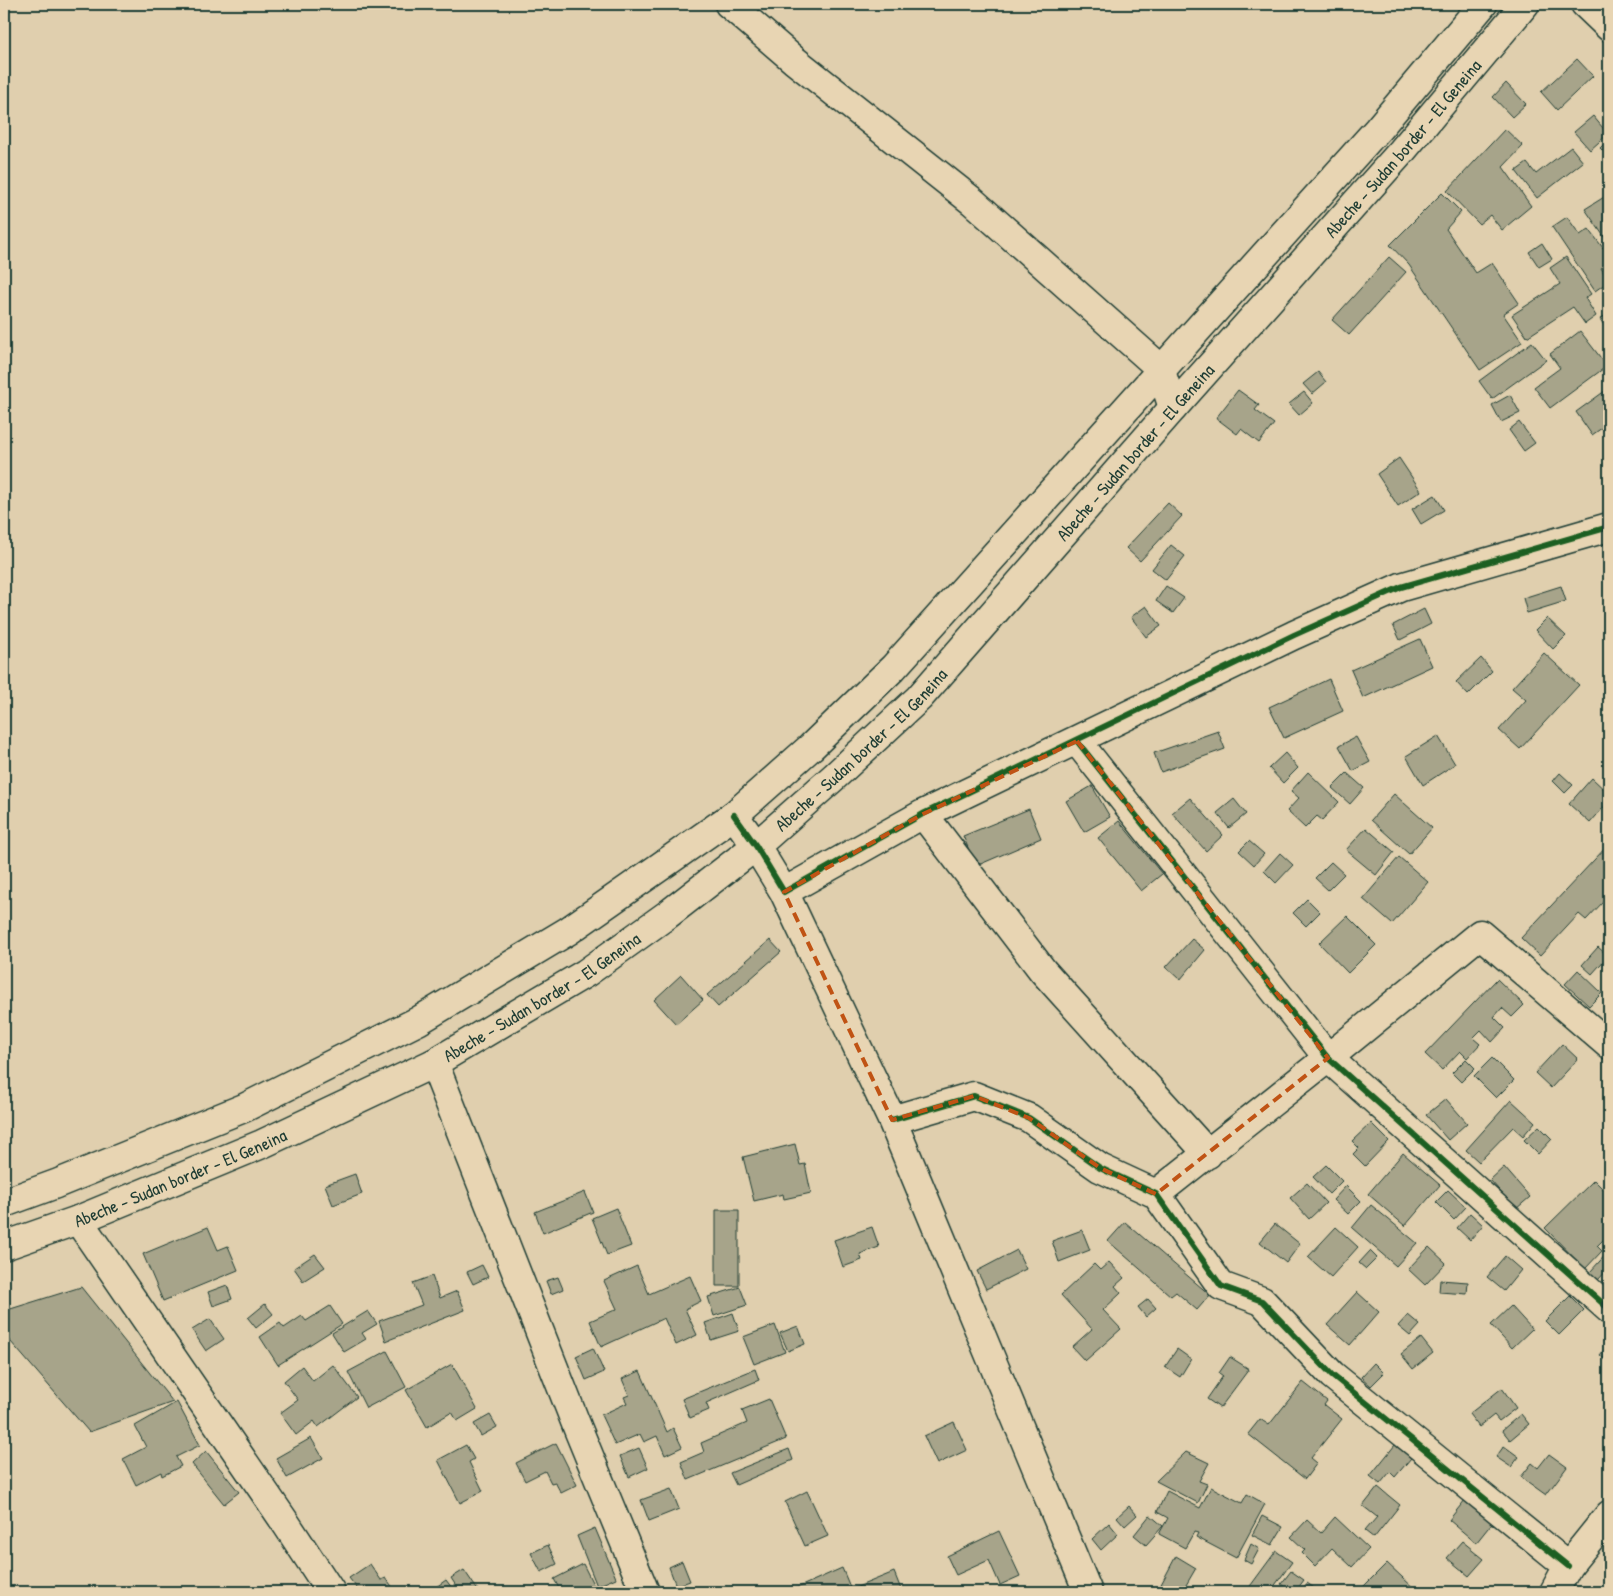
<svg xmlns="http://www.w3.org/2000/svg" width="1613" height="1596" font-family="'Patrick Hand',sans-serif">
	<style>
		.building { fill: #a7a48a; stroke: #1f3d34 }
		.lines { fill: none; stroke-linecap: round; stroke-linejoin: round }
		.minor-casing { stroke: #1f3d34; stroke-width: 31 }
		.highway-casing { stroke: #1f3d34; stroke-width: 31 }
		.minor { stroke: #e8d5b3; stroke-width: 28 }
		.highway { stroke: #e8d5b3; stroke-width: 28 }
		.cycleway-casing { stroke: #e8d5b3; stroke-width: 9 }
		.cycleway { stroke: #1b5e20; stroke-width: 6 }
		.marked { fill: none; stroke: #c05314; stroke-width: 4; stroke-dasharray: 10 6; stroke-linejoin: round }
		.labels { text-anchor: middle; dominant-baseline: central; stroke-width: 5; stroke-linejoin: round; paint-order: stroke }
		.street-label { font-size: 18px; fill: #1f3d34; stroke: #e8d5b3 }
	</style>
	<rect width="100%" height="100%" fill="#e0cfae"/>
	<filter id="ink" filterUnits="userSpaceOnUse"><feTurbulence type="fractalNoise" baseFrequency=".02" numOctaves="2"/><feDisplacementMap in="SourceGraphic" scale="10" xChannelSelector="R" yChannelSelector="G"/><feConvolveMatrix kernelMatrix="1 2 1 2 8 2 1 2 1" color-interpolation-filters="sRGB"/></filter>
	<g filter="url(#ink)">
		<path class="building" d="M1577,59l16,17 -36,34 -16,-18z
			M1506,83l20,21 -14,13 -19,-20z
			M1593,116l15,18 -18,16 -16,-18z
			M1505,129l18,17 -20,21 28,39 -29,24 -12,-15 -11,9 -32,-33z
			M1609,139v18l-9,-9z
			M1571,147l12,15 -46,36 -21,-27 11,-8 9,11z
			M1442,193l19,19 -15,17 30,44 16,-10 27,40 -16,11 19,28 -42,28 -71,-105 -19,-20z
			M1609,194v41l-4,3 -20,-29z
			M1567,217l13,18 9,-6 14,19 6,-4v18l-8,6 8,13 -14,10 -43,-64z
			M1542,243l10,16 -13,8 -10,-15z
			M1389,257l17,15 -57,63 -17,-15z
			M1566,257l25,37 -6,4 11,18 -11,8 -12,-17 -46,30 -15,-22 48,-31 -10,-16z
			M1609,313v20l-9,-14z
			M1580,331l27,35 -57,42 -16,-21 26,-19 -10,-14z
			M1532,342l14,18 -54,39 -13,-18z
			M1318,372l8,10 -14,12 -9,-10z
			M1609,388v35l-17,12 -16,-23z
			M1238,390l21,15 -4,5 19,14 -15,19 -18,-14 -4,5 -21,-16z
			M1304,392l9,11 -14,12 -10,-11z
			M1510,395l10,18 -19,9 -9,-17z
			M1519,422l16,21 -11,8 -15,-21z
			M1399,458l22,33 -23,15 -21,-32z
			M1435,495l9,15 -23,14 -9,-15z
			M1168,503l14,13 -42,45 -14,-13z
			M1171,545l14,11 -19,24 -14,-11z
			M1166,586l18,12 -11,15 -17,-12z
			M1561,586l5,15 -39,12 -4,-15z
			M1146,606l15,20 -15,11 -15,-20z
			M1424,609l7,15 -31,16 -7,-15z
			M1547,618l19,18 -13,13 -18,-19z
			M1420,639l12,27 -69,32 -12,-28z
			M1544,653l35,32 -59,64 -21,-19 27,-30 -14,-12z
			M1481,658l11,13 -24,24 -12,-13z
			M1329,679l14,32 -59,27 -15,-31z
			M1218,731l7,18 -64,23 -7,-19z
			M1438,736l17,28 -32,21 -17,-29z
			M1356,737l14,25 -17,9 -14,-25z
			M1285,753l13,15 -15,15 -14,-15z
			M1308,772l31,30 -17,18 -5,-4 -12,12 -18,-17 12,-13 -8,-7z
			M1347,773l17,15 -14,16 -18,-16z
			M1560,773l13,12 -8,8 -12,-12z
			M1592,778l17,16v7l-19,22 -21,-19z
			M1092,786l18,31 -26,15 -18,-31z
			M1394,794l38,34 -23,26 -38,-34z
			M1190,798l33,37 -17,16 -34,-38z
			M1234,799l12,15 -17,14 -12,-15z
			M1029,809l12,29 -65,28 -13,-30z
			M1119,821l43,53 -21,17 -43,-53z
			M1366,828l28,24 -18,23 -30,-25z
			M1249,841l15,13 -10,11 -15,-14z
			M1609,844v22l-2,2 2,1v37l-5,-5 -18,19 -7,-6 -39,42 -19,-18z
			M1280,853l13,12 -17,18 -12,-12z
			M1399,857l29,25 -36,42 -29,-25z
			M1331,862l13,12 -16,16 -13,-12z
			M1307,899l13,13 -14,14 -13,-13z
			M1347,916l29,29 -28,28 -29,-30z
			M1192,939l13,11 -25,30 -14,-13z
			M770,940l11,12 -63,55 -11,-12z
			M1598,947l10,9 -16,18 -10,-9z
			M1578,970l24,23 -13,13 -24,-22z
			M681,975l22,25 -27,24 -22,-24z
			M1497,979l27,26 -12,12 -10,-9 -8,9 11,11 -13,14 -11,-12 -8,8 7,6 -13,14 -7,-7 -18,19 -17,-16z
			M1562,1044l16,15 -27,29 -16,-15z
			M1492,1058l22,22 -18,18 -22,-22z
			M1466,1059l9,9 -14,14 -9,-9z
			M1446,1099l21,24 -19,17 -22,-25z
			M1511,1100l24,22 -12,14 -10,-9 -34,35 -13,-12z
			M1371,1123l18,18 -24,25 -12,-12 6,-6 -7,-7z
			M1539,1126l13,13 -14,15 -14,-14z
			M795,1144l5,21 5,-1 6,29 -27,6 -1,-5 -29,7 -11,-44z
			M1403,1153l37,32 -35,41 -37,-32z
			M1326,1165l16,16 -13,13 -16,-17z
			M1504,1167l26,30 -14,12 -26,-29z
			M355,1174l7,20 -29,11 -8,-20z
			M1594,1180l15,15v3l-5,5 5,6v25l-12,12 5,5 -17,18 -40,-41z
			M1307,1183l19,20 -17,16 -19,-21z
			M1346,1186l15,15 -13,13 -15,-14z
			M1448,1190l18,17 -12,13 -18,-18z
			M585,1192l8,20 -50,21 -8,-21z
			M1371,1205l46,38 -21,23 -44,-38z
			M616,1208l15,38 -24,9 -15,-37z
			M716,1210h23v76h-23z
			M1470,1213l13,12 -13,15 -13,-12z
			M1125,1222l85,73 -13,15 -21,-18 -5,4 -63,-55z
			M1275,1224l25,20 -14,19 -26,-21z
			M208,1227l10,23 10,-4 10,24 -75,31 -20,-47z
			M872,1227l7,20 -19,7 2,6 -19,7 -9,-27z
			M1336,1227l22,20 -27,30 -23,-20z
			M1082,1230l8,20 -31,12 -7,-21z
			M1429,1247l17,16 -21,22 -17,-16z
			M1017,1250l9,19 -40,20 -9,-18z
			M1370,1251l7,7 -11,11 -7,-6z
			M1609,1251v17l-11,12 -8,-8z
			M315,1254l10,13 -22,14 -9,-13z
			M1505,1256l16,14 -17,21 -17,-14z
			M1109,1262l15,16 -9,8 6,7 -18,17 18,19 -36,32 -13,-14 20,-18 -31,-34 33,-31 6,6z
			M482,1265l6,12 -15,7 -6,-12z
			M637,1266l12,28 41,-18 11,25 -16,8 12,26 -21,10 -12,-27 -63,29 -11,-26 27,-12 -13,-28z
			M432,1276l8,22 17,-7 8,19 -79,31 -7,-20 43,-16 -9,-22z
			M558,1277l5,12 -12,5 -5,-13z
			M1440,1280l28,2 -1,12 -28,-2z
			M227,1285l5,14 -19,7 -5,-14z
			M81,1287l92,115 -84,30 -85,-98v-23z
			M740,1287l7,18 -33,11 -6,-19z
			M1357,1292l22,20 -29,33 -23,-20z
			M1570,1296l14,14 -25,25 -14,-14z
			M1148,1299l8,9 -10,9 -8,-10z
			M265,1304l8,10 -17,14 -8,-10z
			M330,1306l12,18 -64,41 -18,-28 20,-14 4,5 18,-12 4,5z
			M1511,1306l21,23 -20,19 -21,-23z
			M368,1311l9,13 -15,9 4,6 -22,13 -12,-19z
			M733,1313l6,18 -28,9 -6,-17z
			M1408,1315l12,10 -10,11 -12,-10z
			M210,1319l14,20 -18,12 -14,-21z
			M775,1325l10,27 -31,12 -11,-27z
			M798,1326l7,18 -17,7 -8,-18z
			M1421,1338l12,15 -20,16 -12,-15z
			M1609,1344v19l-9,-8z
			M593,1348l11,24 -18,8 -10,-24z
			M1177,1349l14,10 -11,18 -15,-10z
			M387,1351l19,36 -40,21 -18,-36z
			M1230,1357l19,12 -29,39 -13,-9 16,-23 -4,-3z
			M1374,1363l10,10 -13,13 -10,-9z
			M452,1364l25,45 -20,12 -5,-9 -25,15 -21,-37z
			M333,1365l24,32 -39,30 -4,-6 -18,14 -16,-22 18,-13 -14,-19 18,-15 11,15z
			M755,1369l4,11 -53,23 3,7 -19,8 -8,-19z
			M640,1371l27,61 6,-4 9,19 -17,8 -8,-19 -13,6 -4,-8 -25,11 -14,-30 26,-12 -3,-6 5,-2 -7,-16z
			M1303,1382l24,19 -3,4 18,14 -31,39 6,5 -12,16 -57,-45 12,-15 9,6z
			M1502,1388l14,20 -17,13 -5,-6 -15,12 -10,-13z
			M769,1399l17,40 -98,41 -7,-18 23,-10 -3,-9 46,-20 -5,-13z
			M177,1402l23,43 -24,12 5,9 -19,10 -1,-4 -25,13 -13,-26 23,-12 -11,-21z
			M1521,1414l8,10 -19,16 -8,-10z
			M490,1415l7,12 -16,9 -7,-12z
			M954,1422l13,28 -30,14 -13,-28z
			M311,1438l12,20 -36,20 -11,-20z
			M556,1443l21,42 -16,8 -6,-11 -4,1 -6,-12 -20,10 -9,-18z
			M466,1445l8,14 -5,3 14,29 -23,12 -22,-43z
			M1395,1445l16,13 -16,19 -5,-5 -10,12 -10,-8z
			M1504,1446l15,11 -8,10 -15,-10z
			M639,1448l9,20 -19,9 -9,-21z
			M789,1449l4,11 -57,25 -6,-12z
			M206,1451l33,41 -15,12 -32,-40z
			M1186,1452l23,11 -10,18 8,3 -9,19 -42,-22z
			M1549,1454l18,13 -21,28 -25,-18 11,-14 6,5z
			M1211,1487l31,16 5,-9 18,10 -29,54 -40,-21 2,-4 -4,-1 -9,16 -26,-14 9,-16 -11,-6 10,-21 33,17z
			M1378,1487l22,18 -26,33 -9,-7 12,-14 -14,-11z
			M671,1489l8,20 -30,12 -8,-21z
			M807,1491l21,45 -23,10 -20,-44z
			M1465,1500l27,23 -16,20 -27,-23z
			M1129,1506l8,9 -12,11 -8,-9z
			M1150,1515l13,11 -17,19 -12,-10z
			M1262,1516l21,11 -11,18 -20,-10z
			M1335,1517l34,32 -17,18 -20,-19 -17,18 -13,-13 3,-3 -14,-13 16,-17 14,13z
			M1109,1523l9,11 -17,16 -9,-11z
			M595,1528l21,50 -19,8 -20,-50z
			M999,1531l21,45 -20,9 -11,-25 -33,15 -9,-19z
			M1462,1541l22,18 -15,17 -22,-18z
			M1251,1544l8,5 -8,15 -7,-4z
			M548,1545l9,19 -16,8 -10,-19z
			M1276,1551l16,11 -22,30h-17l-5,-3z
			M1176,1556l20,12 -14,24h-25z
			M682,1561l8,20 -14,5 -7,-19z
			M1387,1563l31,29h-60z
			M370,1564l11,16 5,-2 10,14h-36l-11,-14z
			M583,1564l12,24 -8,4h-26l-7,-13z
			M842,1568l8,19 -13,5h-49z
			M464,1570l15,22h-19l-9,-14z
			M1291,1571l13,9 -9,12h-4l-10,-8z
			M894,1572l8,20h-57z
			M446,1580l9,12h-26z
			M1307,1583l13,9h-20z"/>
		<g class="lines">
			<g class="minor-casing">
				<path id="minor" d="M729,4l65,56 178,141 188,167 13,40
					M1585,4l24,23
					M1077,741l251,317 281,251
					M923,814l120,157 165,183
					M734,815l22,31 28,46 139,-78 371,-179 107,-48 208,-60
					M784,892l108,228 196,472
					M434,1063l144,366 67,163
					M892,1120l82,-24 55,22 71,50 56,26 65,92 41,15 70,74 236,191
					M1156,1194l172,-136 152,-124 129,111
					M78,1220l209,305 44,67
					M1554,1592l14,-26 41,-51"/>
			</g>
			<g class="highway-casing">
				<g id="highway">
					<path d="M4,1203l52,-19 188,-76 174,-87 150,-90 166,-116 77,-68 82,-79 485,-539 105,-125"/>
					<path id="s1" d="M4,1246l74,-26 184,-76 172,-81 152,-90 81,-58 89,-69 78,-69 85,-79 254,-290 229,-257 123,-147"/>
				</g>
			</g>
			<use href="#minor" class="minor"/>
			<use href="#highway" class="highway"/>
			<g class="cycleway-casing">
				<path id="cycleway" d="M1077,741l251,317 281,251
					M734,815l22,31 28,46 139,-78 371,-179 107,-48 208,-60
					M892,1120l82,-24 55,22 71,50 56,26 65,92 41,15 70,74 236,191"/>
			</g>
			<use href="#cycleway" class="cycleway"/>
		</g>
	</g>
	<path class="marked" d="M1077,741l251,317 -172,136 -56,-26 -71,-50 -55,-22 -82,24 -108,-228 139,-78z"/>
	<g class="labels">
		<g class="street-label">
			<text stroke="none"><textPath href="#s1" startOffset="1809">Abeche - Sudan border - El Geneina</textPath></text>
			<text stroke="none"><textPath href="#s1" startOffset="1404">Abeche - Sudan border - El Geneina</textPath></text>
			<text stroke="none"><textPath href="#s1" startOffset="999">Abeche - Sudan border - El Geneina</textPath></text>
			<text stroke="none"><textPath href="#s1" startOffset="594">Abeche - Sudan border - El Geneina</textPath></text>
			<text stroke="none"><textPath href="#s1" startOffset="189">Abeche - Sudan border - El Geneina</textPath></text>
		</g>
	</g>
	<rect width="1613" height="1596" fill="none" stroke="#e8d5b3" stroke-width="20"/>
	<rect x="10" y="10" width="1593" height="1576" fill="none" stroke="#1f3d34" stroke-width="2" filter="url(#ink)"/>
</svg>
